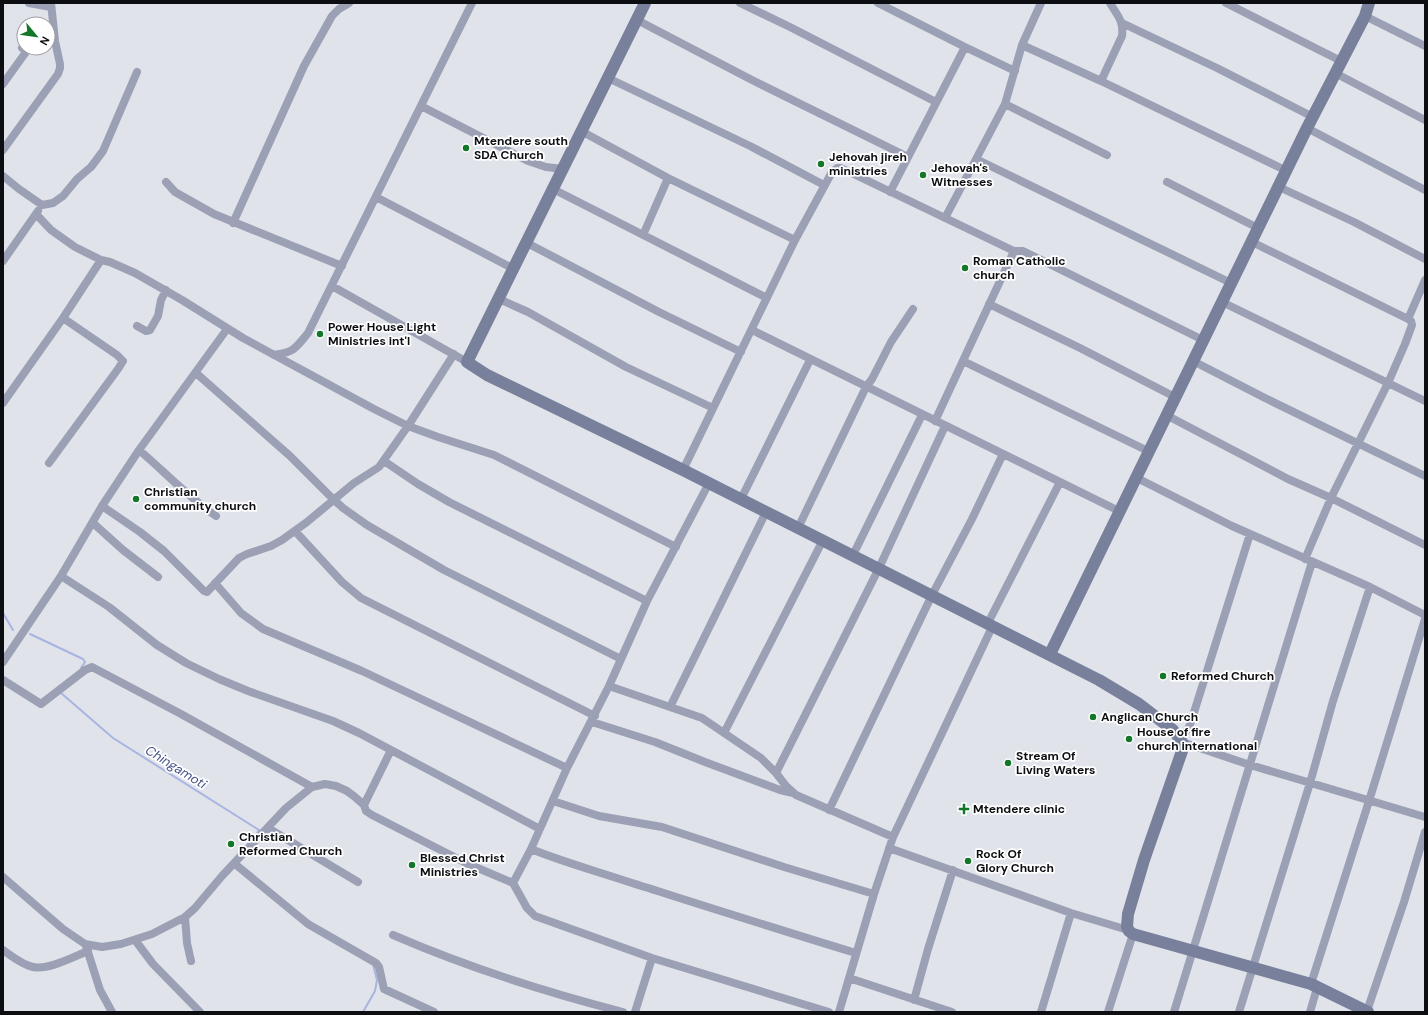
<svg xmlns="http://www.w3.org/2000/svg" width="1428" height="1015" font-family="'DM Sans',sans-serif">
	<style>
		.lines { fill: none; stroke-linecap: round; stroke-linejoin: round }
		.stream { stroke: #a9b4e1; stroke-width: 2 }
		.minor { stroke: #9ba0b4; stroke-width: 8 }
		.secondary { stroke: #78809c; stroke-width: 12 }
		.poi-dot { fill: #137729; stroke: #fff; stroke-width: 1.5 }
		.labels { text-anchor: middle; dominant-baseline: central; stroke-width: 3.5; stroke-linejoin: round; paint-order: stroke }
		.poi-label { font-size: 12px; font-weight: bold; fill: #0d0e11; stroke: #fff; text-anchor: start }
		.water-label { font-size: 13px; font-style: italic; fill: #445089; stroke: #fff }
	</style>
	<rect width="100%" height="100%" fill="#e1e3eb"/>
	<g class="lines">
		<path class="stream" d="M3,613l10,17
			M30,634l53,25 2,3 -4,6
			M61,693l52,45 146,92 -3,5
			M363,1012l12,-21 2,-11 -4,-16"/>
		<path class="minor" d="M29,3l22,4
			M740,3l50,24 146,75
			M878,3l87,44 50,24
			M1226,3l115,58
			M1365,16l60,30
			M637,20l115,60 156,77
			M1122,23l95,45 96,49
			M1022,45l79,36 186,90
			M22,48l2,-1
			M1335,73l90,47
			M608,78l142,68 74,39
			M1101,81l21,-45c2,-15 -5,-21 -12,-33
			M3,84l23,-32
			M1005,104l102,51
			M421,106l107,55 18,6 17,2
			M1307,128l118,62
			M581,131l87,47 127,62
			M3,150l55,-76 2,-6v-4l-5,-23 -4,-38
			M976,159l255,124
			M3,176l16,13 23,16 11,-2 10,-7 14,-17 14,-12 12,-16 34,-79
			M166,182l9,10 39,22 128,52
			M1167,182l91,46
			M1279,187l75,35 71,37
			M553,189l214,109
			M890,192l75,-145
			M376,197l138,72
			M36,214l15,16 24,17 26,13 9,2 25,11 47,27 61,38 131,71 34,17 30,11 56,18 182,92
			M945,218l60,-114 17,-59 19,-42
			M233,223l71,-157 28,-50 7,-7 10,-6
			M643,235l25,-57
			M1252,242l156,77 3,2 1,4 -7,19 -17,39 -57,115 -26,61
			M527,243l132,69 82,40
			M1014,251h9l180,89
			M3,261l35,-50
			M332,286l135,76
			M499,299l29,13 98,55 87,41
			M1222,302l203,99
			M989,304l91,44 95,49
			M1408,319l17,-39
			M137,326l9,5 4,-1 8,-14 3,-16 5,-10
			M752,330l367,181
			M274,355c20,-3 21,-6 34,-22l164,-330
			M963,361l185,90
			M1193,361l72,37 160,78
			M196,373l94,83 43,43 10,9 24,17 77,45 177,89
			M3,403l60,-85 38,-58
			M1166,415l122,64 43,19 94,47
			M139,450c26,22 49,47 77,66
			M384,461l34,23 31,18 198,99
			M49,463l69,-94 5,-8 -6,-6 -54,-37
			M683,470l112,-230 37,-68 5,-4h4l173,83 -79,170
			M1135,477l97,49 138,61 55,28
			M709,483l-62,118 -38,85 -42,82 -36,81 -18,34 14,25 8,8 117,42 177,54
			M741,499l69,-139
			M102,506l38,26 24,19 40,40 3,1 32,-34 8,-4 24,-8 11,-6 25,-18 47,-39 25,-16 29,-41 46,-72
			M93,523l30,27 35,27
			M798,528l68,-141 6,-8 19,-37 22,-33
			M295,531l47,51 19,16 234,118
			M853,555l69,-140
			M61,576l48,31 48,38 29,18 33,16 29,12 85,30 26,12 181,96
			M215,583l26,30 22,16 99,42 205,97
			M988,623l72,-141
			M3,662l58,-86 41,-70 37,-56 88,-121
			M3,680l38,24 44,-34 7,-3 89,47 131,73
			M609,686l93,32 59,40 15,15 10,13 10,9 97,42
			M670,707l96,-195
			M592,722l63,20 50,20 75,28 13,3
			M724,733l99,-193
			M1180,738l8,-9 3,-7 59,-188
			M1182,742l68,23 175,52
			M776,773l103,-205 66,-142
			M553,801l46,15 63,11 122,40 90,27
			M364,805l27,-55
			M829,810l103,-215 40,-76 31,-65
			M268,828l90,54
			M889,848l182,65 57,17
			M531,849c32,13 65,22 98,33 76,24 151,48 227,71
			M235,864l73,60 68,39 3,4 5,22 50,23
			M3,877l60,52 22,15 17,3 19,-3 31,-10 33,-17 10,-9 27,-32 64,-68 26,-21 13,-3 11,2 11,5 8,6 9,8 2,6 6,4 94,48 47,20
			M185,917l2,26 4,18
			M393,935c74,32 152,57 230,77
			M135,940l18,24 47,48
			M86,946l14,44 12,22
			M3,950c8,6 20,15 30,17 16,3 40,-10 55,-16
			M849,978l103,34
			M1311,984l58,-183 56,-182
			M914,1000l14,-51 25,-79
			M1367,1011l37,-109 21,-70
			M635,1012l17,-54
			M839,1012l35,-118 19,-57 100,-212
			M1041,1012l30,-99
			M1108,1012l25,-78
			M1174,1012l138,-450
			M1239,1012l71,-229 23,-82 37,-114
			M1310,1012l7,-24"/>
		<path class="secondary" d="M645,3l-178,359 20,13 196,95 416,210 40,24 34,26 9,12v9l-38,109 -16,54 -1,13 2,4 4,3 178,50 57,28
			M1050,654l257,-526 58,-112 4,-13"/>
	</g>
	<g class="poi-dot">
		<circle cx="466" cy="148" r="4"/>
		<circle cx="821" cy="164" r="4"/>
		<circle cx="923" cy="175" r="4"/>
		<circle cx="965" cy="268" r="4"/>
		<circle cx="320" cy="334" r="4"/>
		<circle cx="136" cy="499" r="4"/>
		<circle cx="1163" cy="676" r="4"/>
		<circle cx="1093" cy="717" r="4"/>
		<circle cx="1129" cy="739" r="4"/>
		<circle cx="1008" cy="763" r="4"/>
		<path d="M962 803h4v4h4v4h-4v4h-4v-4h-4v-4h4z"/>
		<circle cx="231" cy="844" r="4"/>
		<circle cx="968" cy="861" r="4"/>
		<circle cx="412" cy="865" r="4"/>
	</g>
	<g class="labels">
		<g class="poi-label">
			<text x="474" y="141">Mtendere south<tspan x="474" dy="14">SDA Church</tspan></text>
			<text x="829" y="157">Jehovah jireh<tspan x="829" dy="14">ministries</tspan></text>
			<text x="931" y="168">Jehovah's<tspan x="931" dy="14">Witnesses</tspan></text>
			<text x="973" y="261">Roman Catholic<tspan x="973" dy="14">church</tspan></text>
			<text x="328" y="327">Power House Light<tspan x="328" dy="14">Ministries int'l</tspan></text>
			<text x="144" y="492">Christian<tspan x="144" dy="14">community church</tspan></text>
			<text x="1171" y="676">Reformed Church</text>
			<text x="1101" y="717">Anglican Church</text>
			<text x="1137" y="732">House of fire<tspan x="1137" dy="14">church international</tspan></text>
			<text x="1016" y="756">Stream Of<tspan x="1016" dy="14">Living Waters</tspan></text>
			<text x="973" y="809">Mtendere clinic</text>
			<text x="239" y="837">Christian<tspan x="239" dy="14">Reformed Church</tspan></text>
			<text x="976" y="854">Rock Of<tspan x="976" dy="14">Glory Church</tspan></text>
			<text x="420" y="858">Blessed Christ<tspan x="420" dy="14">Ministries</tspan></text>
		</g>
		<g class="water-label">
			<text transform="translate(176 767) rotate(32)">Chingamoti</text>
		</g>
	</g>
	<rect width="1428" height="1015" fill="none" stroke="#0d0e11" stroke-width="8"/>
	<g transform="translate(36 36) rotate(119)"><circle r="19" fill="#ffffff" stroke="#9e9fa0"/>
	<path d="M0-3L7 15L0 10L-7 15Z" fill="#137729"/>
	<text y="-6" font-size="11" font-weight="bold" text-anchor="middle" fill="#0d0e11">N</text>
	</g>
</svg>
